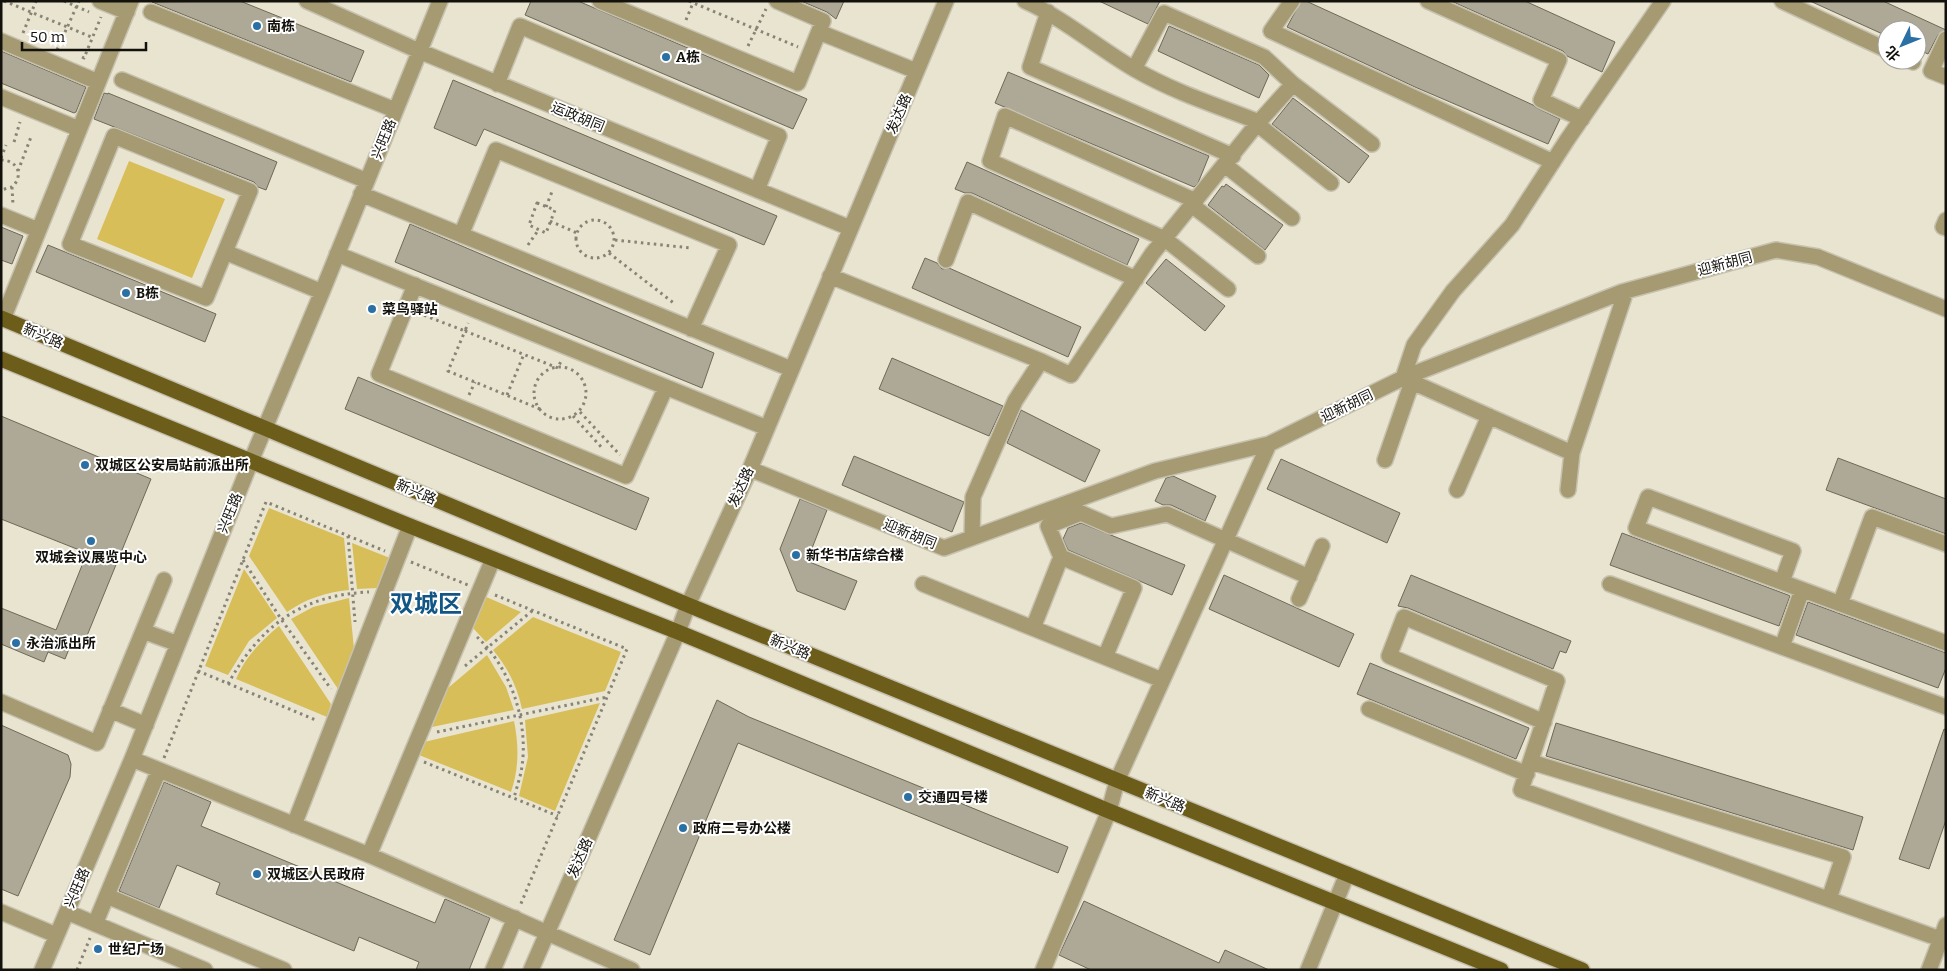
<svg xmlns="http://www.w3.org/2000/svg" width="1947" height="971" font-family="Bitter,'Noto Sans SC',serif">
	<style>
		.green { fill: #d8be59 }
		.building { fill: #aea996; stroke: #6e6957 }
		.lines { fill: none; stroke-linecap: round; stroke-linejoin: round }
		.minor-casing { stroke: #c7c2b0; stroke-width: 18 }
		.major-casing { stroke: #c7c2b0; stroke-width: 18 }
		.path { stroke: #878376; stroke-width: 3; stroke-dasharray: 2.5 4; stroke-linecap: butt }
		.minor { stroke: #a59a72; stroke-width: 15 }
		.major { stroke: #6d5d1b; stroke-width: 15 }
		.poi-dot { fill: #2a70a4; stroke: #fff; stroke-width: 2 }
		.labels { text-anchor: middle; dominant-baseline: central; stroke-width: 4; stroke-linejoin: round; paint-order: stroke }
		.poi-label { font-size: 14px; font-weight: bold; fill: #13110b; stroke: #fff; text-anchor: start }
		.street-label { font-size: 14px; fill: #13110b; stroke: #fff }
		.town-label { font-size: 24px; font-weight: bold; fill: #125685; stroke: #fff }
	</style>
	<rect width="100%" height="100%" fill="#e9e4d0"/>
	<path class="green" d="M129,161l96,38 -33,79 -95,-39z
		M269,508l75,30 5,52c-23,2 -43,9 -62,22l-38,-56z
		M352,543l38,15 -12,30 -21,1z
		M244,569l33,49 -28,23 -21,34 -23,-9z
		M484,596l37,16 -35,30 -14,-15z
		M349,598l5,51 -16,40 -47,-70 22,-12z
		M533,617l88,35 -16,39 -83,18c-5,-23 -14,-41 -29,-59z
		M279,626l52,78 -4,13 -91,-38c10,-23 25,-38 43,-53z
		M487,655l19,32 8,23 -82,17 16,-39z
		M600,703l-45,108 -36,-15 9,-39 -3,-37z
		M514,721c5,24 5,48 -3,71l-92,-37 5,-13z"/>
	<path class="building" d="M240,1l124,50 -13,31 -199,-80z
		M531,1h47l229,98 -14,30 -268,-114z
		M801,1h43l-8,18 -9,-7z
		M1099,1h61l-12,23z
		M1301,1h5l227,104 4,3 23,11 -12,25 -133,-57 -128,-60z
		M1451,1h74l90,41 -13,30 -35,-16 -4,-5z
		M1810,1h73l63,29 -8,5 -10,19 -11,-5v-19h-30v6z
		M1169,26l90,39 10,10 -10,23 -101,-47z
		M1,51l85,36 -10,25 -2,1 -73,-30z
		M1008,72l201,84 -11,27 -4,4 -199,-84z
		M453,80l324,136 -13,29 -280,-116 -8,17 -42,-18z
		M104,93l4,1v-1l169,69 -11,28 -8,-3 -4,-5 -160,-63z
		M1293,98l76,58 -20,27 -77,-59z
		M967,162l172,77 -12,26 -155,-72h-7l-10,-4z
		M1226,184l57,41 -18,25 -57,-45 14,-19 2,1z
		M410,224l304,129 -12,35 -307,-126z
		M1,227l22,9 -11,28 -11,-4z
		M48,245l168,69 -11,28 -169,-70z
		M925,258l12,5 5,6 7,-1 132,59 -13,30 -156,-69z
		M1166,259l59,47 -20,25 -59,-48z
		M892,358l111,48 -14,30 -110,-47z
		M358,377l291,121 -13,32 -291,-121z
		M1021,410l79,40 -15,32 -78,-39z
		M1,416l150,63 -69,169 -11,-4 -6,15 -17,-7 -4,10 -43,-18v-36l55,22 31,-77 -86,-34z
		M854,456l110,46 -12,30 -110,-47z
		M1838,458l108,41v35l-120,-44z
		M1281,459l119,54 -13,30 -120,-54z
		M1173,476l43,20 -11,25 -34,-16h-8l-8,-4 11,-23z
		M800,499l27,11 -20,51 50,20 -12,29 -48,-19 -17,-42z
		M1081,523l104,42 -13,30 -104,-45 -5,-11 5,-11z
		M1622,533l166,62 2,1 -11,30 -169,-61z
		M1224,575l130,59 -15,33 -130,-58z
		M1411,575l160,66 -5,12 -6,-2 -7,18 -145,-61 -10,-2z
		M1808,602l138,51v15l-8,20 -142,-53z
		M1370,663l159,65 -13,31 -159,-65z
		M717,700l32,17 319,130 -10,26 -320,-130 -88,212 -36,-15z
		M1556,723l307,94 -10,33 -307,-94z
		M1,725l67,30 3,9 -1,13 -52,119 -17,-7z
		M1944,729l2,1v90l-17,49 -30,-10z
		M164,782l47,20 -10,24 234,97 10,-24 45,19 -21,52h-53l3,-8 -60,-25 -5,14 -138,-57 4,-11 -43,-18 -18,43 -40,-17z
		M1084,901l135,62 6,-13 44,20h-178l-32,-15z"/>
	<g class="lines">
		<g class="minor-casing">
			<path id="minor" d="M100,1l27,11
				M307,1l112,50 431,177
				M600,1l198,82 25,-62 -46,-20
				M1025,1c40,18 73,47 111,69 38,22 82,36 123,52
				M1292,1l-21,30 282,131
				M1428,1l131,59 -18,40 41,19
				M1782,1l105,49
				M151,12l244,98
				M1048,12l-18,55 203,89
				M819,32l97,39
				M1946,39l-15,32 15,6
				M1,41l97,41
				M1908,60l5,2
				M1134,69l30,-56 100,44 29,27
				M122,80l245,101
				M497,84l23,-58 259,110 -22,54
				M1,97l78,32
				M1257,124l74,59
				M114,136l136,55 -44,107 -136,-54z
				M1225,165l67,53
				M361,194l430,175
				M1196,201l-191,-85 -15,45 175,78 63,50
				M1193,206l65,50
				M1,215l37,15
				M1946,220l-3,7 3,1
				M461,235l35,-85 233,95 -38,84
				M225,252l97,40
				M337,254l430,174
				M946,260l22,-58 168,77
				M830,276l211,85
				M415,285l-36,89 247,102 40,-89
				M1626,291l-54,162 -169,-75 11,-33 39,-54 59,-66 55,-85 96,-139
				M3,319l128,-318
				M1385,460l27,-78
				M750,469l194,79 211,-77 114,-27 134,-66 219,-86 154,-42 42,7 128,52
				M1457,490l32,-74
				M1568,490l4,-37
				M972,537l1,-40 42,-96 26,-40 30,14 81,-121 105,-130 36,-40 79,60
				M1782,582l11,-31 -145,-54 -12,31 310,115
				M923,584l239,96
				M1610,584l336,123
				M1299,599l23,-53
				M1840,604l32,-87 74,27
				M1033,628l28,-71
				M143,631l35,13
				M1782,647l20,-57
				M1105,657l29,-69 -73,-31 -13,-31 33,-13 30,13 56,-12 142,63
				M1,702l96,41 67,-163
				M1369,709l158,65
				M110,710l36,15
				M1544,722l-155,-66 15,-39 153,64 -36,109 425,151
				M132,759l237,96 263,115
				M1531,762l312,95 -14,42
				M294,825l116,-299
				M369,855l124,-296
				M107,896l177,74
				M1,912l55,23
				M67,912l138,58
				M95,924l64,-154
				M42,970l90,-211 119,-298 71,-169 118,-291
				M493,970l22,-52
				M531,970l147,-338 10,-27 62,-136 196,-468
				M1043,970l66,-159 8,-30 152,-337
				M1308,970l39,-96
				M1929,970l17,-45"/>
		</g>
		<g class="major-casing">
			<path id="major" d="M1,318l687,287 894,365
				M1,359l409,167 268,106 431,179 392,159"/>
		</g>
		<path class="path" d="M4,1l90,37
			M64,1l25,11
			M689,1l109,46
			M686,20l7,-17
			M23,33l13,-32
			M748,46l18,-37
			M57,50l22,-49
			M82,57l2,1 17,-41
			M14,142l6,-20
			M1,158l5,-13
			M1,160c17,0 23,16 11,27l-11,3
			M18,171l13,-34
			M12,187l1,18
			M537,203l18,7 -9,23 -17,-8z
			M546,207l7,-18
			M576 239a19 19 0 1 1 38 0a19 19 0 1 1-38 0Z
			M550,221l27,12
			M615,240l76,8
			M528,245l11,-16
			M609,253l66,51
			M418,313l47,18 3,-8
			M534 393a26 26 0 1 1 52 0a26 26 0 1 1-52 0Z
			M469,395l6,-13
			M507,395l17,-41
			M540,409l-92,-38 17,-40 93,37 3,-7
			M580,412l40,43
			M573,416l30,33
			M348,536l7,86
			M243,560l38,59 50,70
			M411,562l57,23
			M495,595l132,54 -107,257
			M477,637c35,32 53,89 44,135 -2,9 -5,18 -7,26
			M465,666l67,-55
			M198,671l120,50
			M228,684c32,-58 73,-89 141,-92
			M437,732l170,-35
			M164,758l102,-256 119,49
			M424,762l134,54
			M77,970l13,-32"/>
		<use href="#minor" class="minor"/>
		<use href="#major" class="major"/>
	</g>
	<g class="poi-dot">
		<circle cx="257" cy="26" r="5"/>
		<circle cx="666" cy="57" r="5"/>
		<circle cx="126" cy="293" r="5"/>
		<circle cx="372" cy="309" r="5"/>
		<circle cx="85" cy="465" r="5"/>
		<circle cx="91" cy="541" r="5"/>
		<circle cx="796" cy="555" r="5"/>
		<circle cx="16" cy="643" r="5"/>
		<circle cx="908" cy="797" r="5"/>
		<circle cx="683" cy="828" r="5"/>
		<circle cx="257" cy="874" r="5"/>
		<circle cx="98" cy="949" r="5"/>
	</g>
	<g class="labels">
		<g class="poi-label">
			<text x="267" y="26">南栋</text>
			<text x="676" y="57">A栋</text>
			<text x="136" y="293">B栋</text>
			<text x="382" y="309">菜鸟驿站</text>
			<text x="95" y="465">双城区公安局站前派出所</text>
			<text x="806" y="555">新华书店综合楼</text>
			<text x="91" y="557" text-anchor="middle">双城会议展览中心</text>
			<text x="26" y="643">永治派出所</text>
			<text x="918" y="797">交通四号楼</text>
			<text x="693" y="828">政府二号办公楼</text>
			<text x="267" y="874">双城区人民政府</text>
			<text x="108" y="949">世纪广场</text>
		</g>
		<g class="street-label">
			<text transform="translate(899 114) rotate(-67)">发达路</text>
			<text transform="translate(578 117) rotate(22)">运政胡同</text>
			<text transform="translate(384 139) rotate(-68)">兴旺路</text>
			<text transform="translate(1725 264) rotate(-15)">迎新胡同</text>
			<text transform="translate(43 336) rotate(23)">新兴路</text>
			<text transform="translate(1347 406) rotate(-26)">迎新胡同</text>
			<text transform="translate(741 487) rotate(-66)">发达路</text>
			<text transform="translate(416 492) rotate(23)">新兴路</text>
			<text transform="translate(230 513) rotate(-68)">兴旺路</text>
			<text transform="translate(910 534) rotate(22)">迎新胡同</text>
			<text transform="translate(790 647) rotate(22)">新兴路</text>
			<text transform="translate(1165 800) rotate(22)">新兴路</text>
			<text transform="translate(580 858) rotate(-67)">发达路</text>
			<text transform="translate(77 888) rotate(-67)">兴旺路</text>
		</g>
		<g class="town-label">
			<text x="426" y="604">双城区</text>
		</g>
	</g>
	<rect width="1947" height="971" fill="none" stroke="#13110b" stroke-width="5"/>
	<g transform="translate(1902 45) rotate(227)"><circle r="24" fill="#ffffff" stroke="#a1a09d"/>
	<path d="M0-4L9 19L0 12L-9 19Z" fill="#2a70a4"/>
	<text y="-8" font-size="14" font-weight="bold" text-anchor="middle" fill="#13110b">北</text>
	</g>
	<path d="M22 42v8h124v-8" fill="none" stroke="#13110b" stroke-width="2.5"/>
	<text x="30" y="42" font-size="15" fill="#13110b" stroke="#ffffff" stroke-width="4" paint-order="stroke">50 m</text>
</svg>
